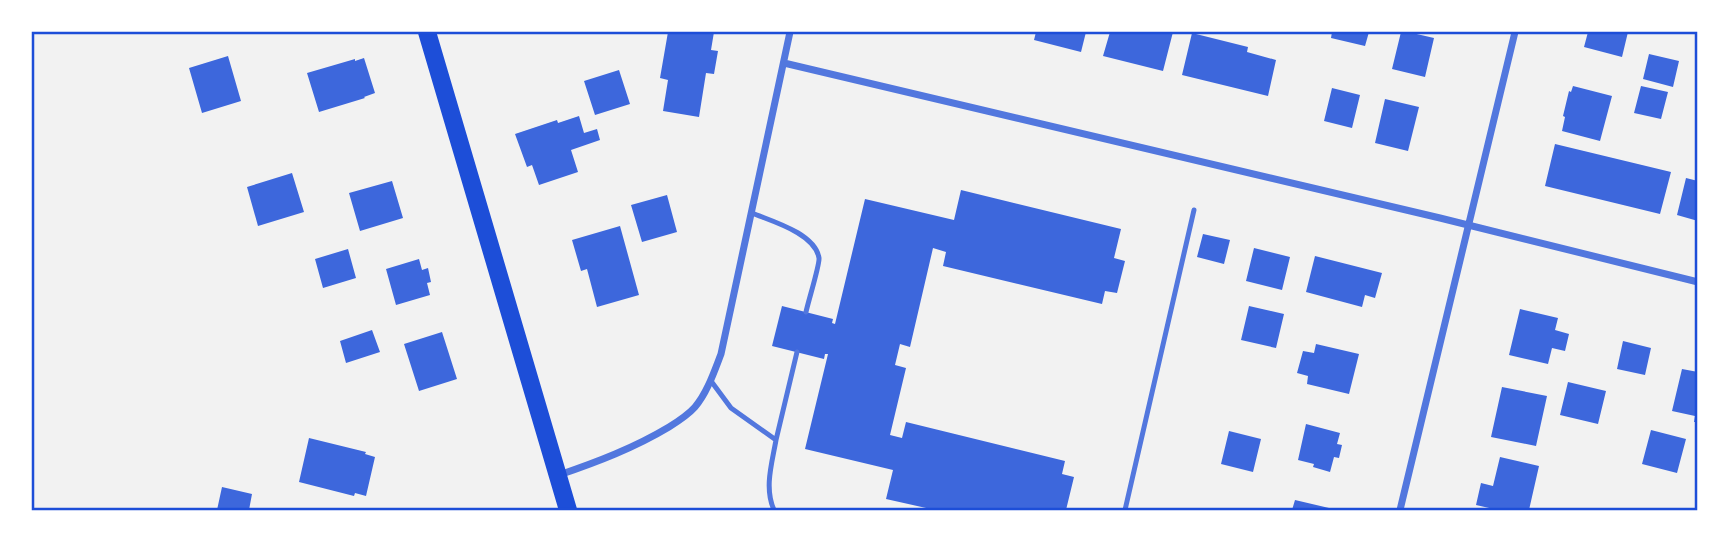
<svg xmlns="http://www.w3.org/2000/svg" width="1729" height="542" font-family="Overpass,sans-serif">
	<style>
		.building { fill: #3d67dc }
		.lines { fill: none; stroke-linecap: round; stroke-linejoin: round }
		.service { stroke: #5277de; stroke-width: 5 }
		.minor { stroke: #5277de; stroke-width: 7 }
		.primary { stroke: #1d4ed8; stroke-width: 18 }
		.neatline { fill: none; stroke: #1d4ed8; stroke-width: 2.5 }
	</style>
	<rect width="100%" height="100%" fill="#f2f2f2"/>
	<path class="building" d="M668,32h46l-3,18 7,1 -4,23 -8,-1 -7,44 -36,-6 5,-31 -8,-2z
		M1036,32h50l-5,20 -47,-12z
		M1110,32h63l-10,39 -60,-15z
		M1332,32h37l-4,14 -34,-8z
		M1401,32h7l26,6 -9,39 -33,-8z
		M1588,32h40l-6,25 -38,-10z
		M1192,33l56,14 -1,5 29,8 -8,36 -86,-21z
		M1649,54l30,7 -6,26 -30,-8z
		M228,56l13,45 -39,12 -13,-45z
		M364,58l11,35 -11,4 1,1 -46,14 -12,-39 48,-14v2z
		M619,70l11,34 -35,11 -11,-34z
		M1573,86l39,10 -12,45 -38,-10 3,-14 -2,-1 6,-25 2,1z
		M1641,86l27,6 -7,27 -27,-6z
		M1332,88l28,7 -8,33 -28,-7z
		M1385,99l34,8 -11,44 -33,-8z
		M579,116l5,17 13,-4 3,11 -29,10 7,22 -39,13 -7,-20 -5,2 -12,-33 42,-14 1,3z
		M1555,144l116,28 -11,42 -115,-28z
		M292,173l12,39 -46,14 -11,-39z
		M1686,178l12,3v40l-21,-6z
		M392,181l11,37 -43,13 -11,-38z
		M961,190l160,39 -7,29 11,3 -8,32 -12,-2 -3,13 -159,-38 3,-14 -13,-4 -23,99 -10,-3 -5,21 11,3 -16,67 12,3 4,-16 159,39 -3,13 12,3 -8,33 -12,-2 -1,2h-118l-49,-11 7,-29 -88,-21 23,-95h-3l-1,5 -52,-13 10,-40 51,13 -1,4 3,1 30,-125 89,21z
		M667,195l10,37 -35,10 -11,-37z
		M620,226l19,69 -42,12 -10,-38 -6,2 -9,-31z
		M1203,234l27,6 -6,24 -27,-7z
		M1254,248l36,9 -8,33 -36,-9z
		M348,249l8,29 -33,10 -8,-29z
		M1315,256l67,17 -7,25 -10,-3 -3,12 -56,-15z
		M419,259l3,11 6,-2 3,14 -4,1 3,12 -34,10 -10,-36z
		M1249,306l35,8 -8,34 -35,-8z
		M1520,309l38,9 -3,12 14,4 -4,17 -13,-3 -4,16 -39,-9z
		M372,330l8,22 -34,11 -6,-22z
		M442,332l15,47 -38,12 -15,-47z
		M1623,341l28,7 -6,27 -28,-6z
		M1316,344l43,10 -10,40 -42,-10 1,-8 -11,-3 6,-22 11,2z
		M1682,369l16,3v50h-4l1,-6 -23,-5z
		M1568,382l38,9 -8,33 -38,-9z
		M1502,387l45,9 -11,50 -45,-9z
		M1306,424l34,9 -3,11 5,1 -3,13 -5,-1 -4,15 -17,-5 1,-3 -16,-4z
		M1651,430l35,9 -9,34 -35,-9z
		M1229,431l32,8 -8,33 -32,-8z
		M309,438l57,14 -1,2 10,3 -9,39 -11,-3 -1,3 -55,-14z
		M1500,457l39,9 -10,44h-31l-22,-5 5,-22 12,3z
		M222,487l30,7 -3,16h-32z
		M1295,500l34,8 -1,2h-36z"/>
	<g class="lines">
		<path class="service" d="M752,213c19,8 63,20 67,45 1,6 -11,44 -13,54
			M711,381l20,27 45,32c-4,23 -12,48 -2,70
			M776,440l21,-88
			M1125,510l69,-300"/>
		<path class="minor" d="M784,63l656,155 258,64
			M559,475c38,-13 75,-27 110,-48 8,-5 19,-12 26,-20 12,-14 19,-35 26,-53l69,-322
			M1400,510l115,-478"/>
		<path class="primary" d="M427,32l141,478"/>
	</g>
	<rect width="1729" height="542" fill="none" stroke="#ffffff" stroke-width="66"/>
	<rect x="33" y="33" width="1663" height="476" class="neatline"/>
</svg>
